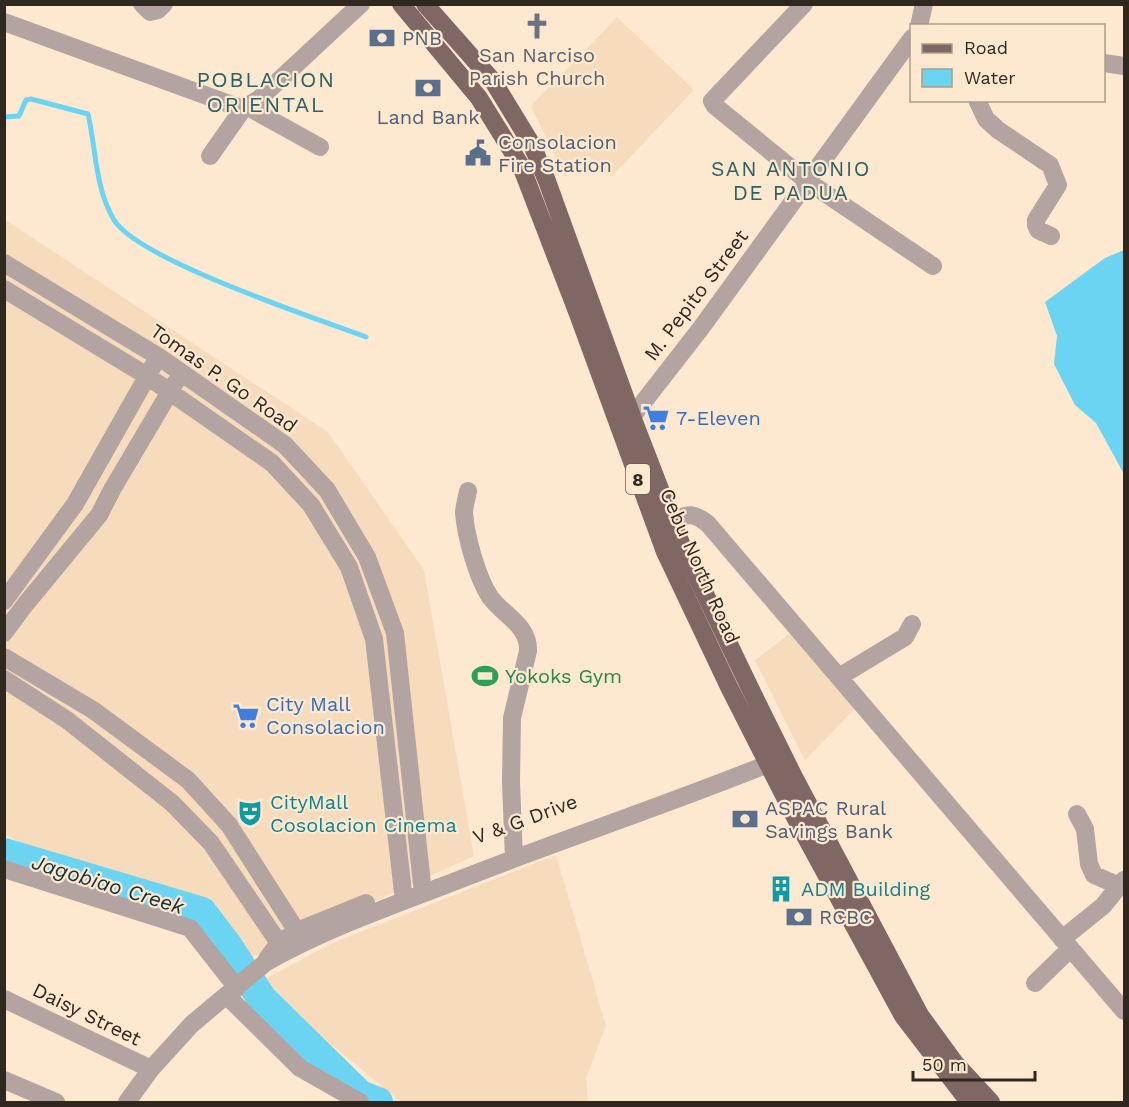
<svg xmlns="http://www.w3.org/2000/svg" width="1129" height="1107" font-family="'Work Sans',sans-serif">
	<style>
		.built { fill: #f6dcbd }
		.water { fill: #6bd4f2 }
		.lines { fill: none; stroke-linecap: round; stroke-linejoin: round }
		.stream { stroke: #6bd4f2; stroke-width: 5 }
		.river { stroke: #6bd4f2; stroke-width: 30 }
		.minor { stroke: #b3a4a1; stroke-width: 18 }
		.major { stroke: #816763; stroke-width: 18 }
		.labels { text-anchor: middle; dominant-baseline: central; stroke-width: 4.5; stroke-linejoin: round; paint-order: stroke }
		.shield { fill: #fee9d0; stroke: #6d6253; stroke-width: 1.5 }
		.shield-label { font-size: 18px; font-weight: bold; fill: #2f281e }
		.service-label { font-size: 20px; fill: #4e5e75; stroke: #fee9d0; text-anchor: start }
		.worship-label { font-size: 20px; fill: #5b616d; stroke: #fee9d0 }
		.street-label { font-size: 20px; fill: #2f281e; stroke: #fee9d0 }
		.shop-label { font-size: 20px; fill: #366cbe; stroke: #fee9d0; text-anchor: start }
		.leisure-label { font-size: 20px; fill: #27864d; stroke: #fee9d0; text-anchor: start }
		.culture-label { font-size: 20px; fill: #0d838f; stroke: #fee9d0; text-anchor: start }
		.neighbourhood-label { font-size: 21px; letter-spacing: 1.5px; fill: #286264; stroke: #fee9d0 }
		.water-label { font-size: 21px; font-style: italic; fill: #1a2d33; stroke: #fee9d0 }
		.quarter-label { font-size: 22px; letter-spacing: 1.5px; fill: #286264; stroke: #fee9d0 }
	</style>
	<rect width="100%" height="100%" fill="#fee9d0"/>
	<path class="built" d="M617,17l77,73 -83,87 -22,-21 -24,21 -34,-71z
		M4,219l324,213 96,138 50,286 -222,101 -42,-58 -181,-50 -24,-16z
		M797,628l61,77 -53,56 -50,-101z
		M556,855l50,171 -20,52 2,24h-187l-144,-119 75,-40z"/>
	<path class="water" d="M1124,250v224l-28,-51 -21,-18 -21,-41 3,-28 -12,-34 60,-44z"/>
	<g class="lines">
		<path class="stream" d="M4,117l15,-1 7,-16 5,-1 57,15c8,35 7,74 26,106 25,40 201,98 252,117"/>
		<path class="river" d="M4,853l198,59 25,33 35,54 98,96 18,7"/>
		<path class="minor" d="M142,4l8,8 8,-2 6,-6
			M804,4l-92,97 3,5 92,75 126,85
			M4,22l239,87
			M919,26l5,-22
			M1104,63l20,3
			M977,100l9,19 12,11 52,35 8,20 -22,35v5l2,5 13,6
			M249,105l6,6 65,36
			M210,156l33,-47 16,-10 102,-95
			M4,263l155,94 126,88 42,45 40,67 28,76 28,260
			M4,289l143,87 125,87 39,42 38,62 25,72 30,262
			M624,427l77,-99 211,-290
			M468,491c-1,7 -4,15 -4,22 2,24 13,64 26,84 14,19 39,28 38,54l-16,67 -1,64 3,77
			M672,520c17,-6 21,-8 36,4l416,487
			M4,601l71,-97 78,-138
			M4,633l20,-27 75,-91 14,-27 62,-105
			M4,657l89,53 95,70 41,45 74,116
			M839,677l66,-40 7,-13
			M4,679l63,41 105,83 39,40 74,109
			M1077,814l8,15 4,35 5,11 26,11
			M4,869l186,59 47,60
			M1062,939l41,-33 21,-26
			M267,959l12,-16 18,-12 69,-28
			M1035,983l35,-34
			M227,996l73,72 60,34
			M4,999l147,70
			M4,1080l52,22
			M127,1102l24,-33 41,-45 73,-61c56,-32 118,-54 178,-77 113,-45 228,-82 340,-128"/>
		<path class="major" d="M401,4l78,94 42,68 57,148 87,238 64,135 68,134 106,195 66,86
			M425,4l68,77 39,64 15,36 86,238 49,127 67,140 45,91 126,238 35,48 36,39"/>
	</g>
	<defs>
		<g id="church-bare" transform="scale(2.07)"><path d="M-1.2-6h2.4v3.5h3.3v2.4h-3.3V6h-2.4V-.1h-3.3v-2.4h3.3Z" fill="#6b7280" stroke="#fee9d0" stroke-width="2.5" paint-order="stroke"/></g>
		<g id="bank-bare" transform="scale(2.07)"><path d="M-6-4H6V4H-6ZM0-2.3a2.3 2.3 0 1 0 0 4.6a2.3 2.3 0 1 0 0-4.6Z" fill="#5c6f8a" stroke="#fee9d0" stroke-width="2.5" paint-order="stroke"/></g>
		<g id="civic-bare" transform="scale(2.07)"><path d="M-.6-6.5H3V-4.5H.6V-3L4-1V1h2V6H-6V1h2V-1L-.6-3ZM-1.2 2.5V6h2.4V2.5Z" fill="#5c6f8a" stroke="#fee9d0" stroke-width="2.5" paint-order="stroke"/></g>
		<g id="supermarket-bare" transform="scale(2.07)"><path d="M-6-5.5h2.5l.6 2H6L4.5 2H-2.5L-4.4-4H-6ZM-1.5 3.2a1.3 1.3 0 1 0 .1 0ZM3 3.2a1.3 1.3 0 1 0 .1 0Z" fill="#3f7fe0" stroke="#fee9d0" stroke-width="2.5" paint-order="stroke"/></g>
		<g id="stadium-bare" transform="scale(2.07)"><path d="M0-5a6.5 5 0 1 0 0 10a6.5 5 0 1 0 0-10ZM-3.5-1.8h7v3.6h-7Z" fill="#2e9e5b" stroke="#fee9d0" stroke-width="2.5" paint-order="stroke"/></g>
		<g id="theatre-bare" transform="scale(2.07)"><path d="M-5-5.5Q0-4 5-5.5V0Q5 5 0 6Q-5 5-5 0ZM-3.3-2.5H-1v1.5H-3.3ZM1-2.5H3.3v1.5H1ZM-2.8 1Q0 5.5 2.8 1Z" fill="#0f9aa8" stroke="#fee9d0" stroke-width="2.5" paint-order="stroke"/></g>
		<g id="building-bare" transform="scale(2.07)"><path d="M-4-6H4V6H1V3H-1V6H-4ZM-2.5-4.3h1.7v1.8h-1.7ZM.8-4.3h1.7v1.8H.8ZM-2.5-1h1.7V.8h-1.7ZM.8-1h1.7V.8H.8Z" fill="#0f9aa8" stroke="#fee9d0" stroke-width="2.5" paint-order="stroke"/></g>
	</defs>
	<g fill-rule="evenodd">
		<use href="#church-bare" x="537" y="26"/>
		<use href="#bank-bare" x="382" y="38"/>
		<use href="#bank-bare" x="428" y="88"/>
		<use href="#civic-bare" x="478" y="153"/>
		<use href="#supermarket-bare" x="656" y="418"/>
		<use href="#stadium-bare" x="485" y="676"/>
		<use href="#supermarket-bare" x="246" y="716"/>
		<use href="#theatre-bare" x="250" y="813"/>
		<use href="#bank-bare" x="745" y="819"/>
		<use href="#building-bare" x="781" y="889"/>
		<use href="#bank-bare" x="799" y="917"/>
	</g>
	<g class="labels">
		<rect class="shield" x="626" y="464" width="24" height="30" rx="4.5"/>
		<g class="shield-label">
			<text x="638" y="479">8</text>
		</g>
		<g class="service-label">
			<text x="402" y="38">PNB</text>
			<text x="428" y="117" text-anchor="middle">Land Bank</text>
			<text x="498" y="142">Consolacion<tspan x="498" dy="23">Fire Station</tspan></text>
			<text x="765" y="808">ASPAC Rural<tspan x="765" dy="23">Savings Bank</tspan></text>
			<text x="819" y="917">RCBC</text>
		</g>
		<g class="worship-label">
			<text x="537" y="55">San Narciso<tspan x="537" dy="23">Parish Church</tspan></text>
		</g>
		<g class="street-label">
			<text transform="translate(696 295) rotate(-53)">M. Pepito Street</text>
			<text transform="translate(224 378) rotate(35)">Tomas P. Go Road</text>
			<text transform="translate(700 566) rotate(66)">Cebu North Road</text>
			<text transform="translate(525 819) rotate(-20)">V &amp; G Drive</text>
			<text transform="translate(87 1014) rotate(26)">Daisy Street</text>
		</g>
		<g class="shop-label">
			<text x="676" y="418">7-Eleven</text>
			<text x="266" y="704">City Mall<tspan x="266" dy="23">Consolacion</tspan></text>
		</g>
		<g class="leisure-label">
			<text x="505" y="676">Yokoks Gym</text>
		</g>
		<g class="culture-label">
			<text x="270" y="802">CityMall<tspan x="270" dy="23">Cosolacion Cinema</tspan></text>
			<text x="801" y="889">ADM Building</text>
		</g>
		<g class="neighbourhood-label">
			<text x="791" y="168">SAN ANTONIO<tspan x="791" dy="24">DE PADUA</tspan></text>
		</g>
		<g class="water-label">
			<text transform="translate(108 884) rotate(17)">Jagobiao Creek</text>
		</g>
		<g class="quarter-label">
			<text x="266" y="79">POBLACION<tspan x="266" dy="25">ORIENTAL</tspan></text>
		</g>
	</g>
	<rect width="1129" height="1107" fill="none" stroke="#2f281e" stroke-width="12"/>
	<rect x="910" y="24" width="195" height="78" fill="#fee9d0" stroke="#ab9c89" stroke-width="1.5"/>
	<rect x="922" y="44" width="30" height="9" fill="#816763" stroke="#ab9c89" stroke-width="1.5"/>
	<text x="964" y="54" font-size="18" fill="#2f281e">Road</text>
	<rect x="922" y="69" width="30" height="18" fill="#6bd4f2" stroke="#ab9c89" stroke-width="1.5"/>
	<text x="964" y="84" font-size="18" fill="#2f281e">Water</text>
	<path d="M913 1071v9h122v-9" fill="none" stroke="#2f281e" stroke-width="3"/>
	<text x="922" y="1071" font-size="18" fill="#2f281e" stroke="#fee9d0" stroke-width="4.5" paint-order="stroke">50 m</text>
</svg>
